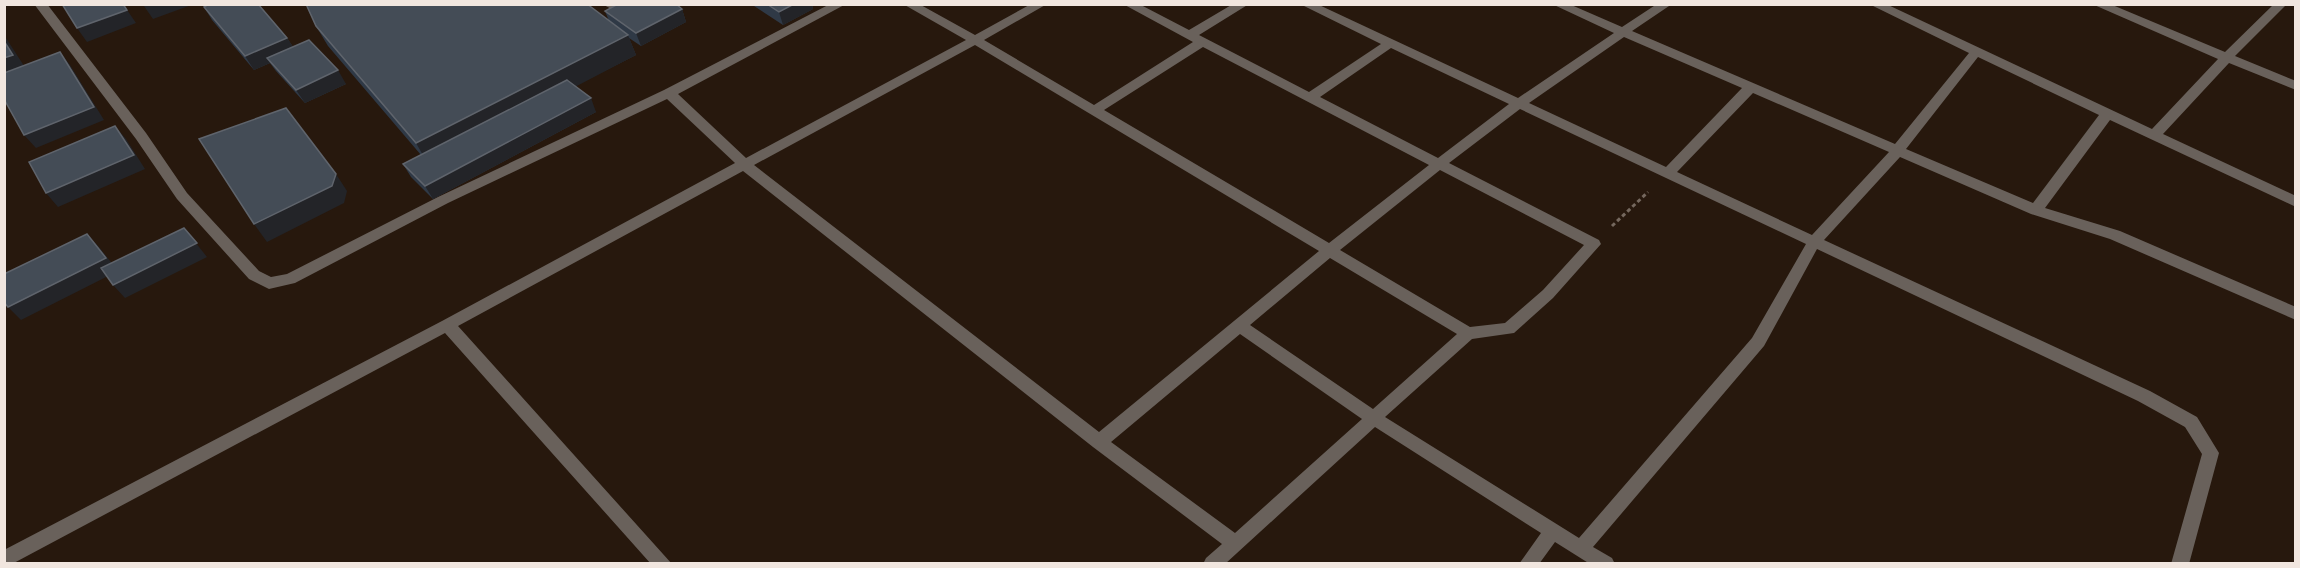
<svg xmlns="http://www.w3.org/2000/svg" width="2300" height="568" font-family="Karla,sans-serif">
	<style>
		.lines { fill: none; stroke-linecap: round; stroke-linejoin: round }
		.path { stroke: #75685e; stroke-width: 3; stroke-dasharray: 4 3; stroke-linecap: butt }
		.minor { fill: #69615b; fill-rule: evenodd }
		.wall { fill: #2f3946 }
		.shaded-wall { fill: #232428 }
		.building { fill: #444c56; stroke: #5f646c; stroke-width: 1.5 }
	</style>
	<rect width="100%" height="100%" fill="#27180d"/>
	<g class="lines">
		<path class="path" d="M1612,226l36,-34"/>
		<path class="minor" d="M34,4h13l99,129 41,60 72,78 12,6 16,-3 151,-77 226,-107 166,-86h16l-168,90 68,64 220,-118 -63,-36h16l56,31 56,-31h16l-63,36 110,65 99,-63 -70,-38h16l50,26 44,-26h16l-50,31 110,57 72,-48 -81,-40h17l201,94 96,-65 -62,-29h17l53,23 35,-23h15l-40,27 263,113 74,-91 -100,-49h17l266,125 66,-70 -126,-55h18l115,48 49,-48h13l-52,52 61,25v9l-67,-27 -66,71 133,62v11l-186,-87 -65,88 75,23 176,76v13l-186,-81 -79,-25 -131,-57 -76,83 326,151 47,26 22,36 -30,111h-18l31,-110 -17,-27 -47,-26 -321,-152 -53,97 -171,201 19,11 3,6h-25l-35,-22 -16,22h-20l22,-31 -166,-106 -150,137h-22l3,-6 16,-14 -129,-97 -350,-276 -285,155 214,238h-21l-206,-231 -433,231h-8v-14l438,-229 293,-158 -68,-64 -219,104 -153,80 -26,6 -20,-10 -72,-80 -41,-60zM1624,37l118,51 -76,79 -137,-64zM975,45l344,206 -220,181 -345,-267zM1203,47l226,118 -100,78 -225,-133zM1391,48l118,56 -71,54 -118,-61zM1978,57l121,58 -66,88 -127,-54zM1753,93l136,59 -77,83 -135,-63zM1520,109l286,135 -54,94 -173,200 -194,-121 87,-78 42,-6 39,-35 48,-54 -2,-4 -150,-77zM1440,170l144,75 -41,45 -38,33 -35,4 -130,-77zM1330,258l127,76 -84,75 -123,-84zM1240,334l122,85 -127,114 -124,-91z
			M602,4h32l-17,8z"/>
	</g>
	<path class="wall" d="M751,4h61l1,5 -30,16z
		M204,7l83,31 6,9 53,37 -41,19 -29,-32 -6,-8 -16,7 -42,-50z
		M682,9l4,13 -45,24 -12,-8 7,17 -61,31 21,26 -163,87 -22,-22 -8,-13 18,-9 -93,-109 -12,-20 293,-5 -4,-10z"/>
	<path class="shaded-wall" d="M123,4l13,19 -49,19 -10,-14z
		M149,4h45l-41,15 -9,-13z
		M794,4h18l1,5 -30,16 -4,-13z
		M682,9l4,13 -45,24 -5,-13z
		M4,35l24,37 -24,9z
		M628,35l8,20 -208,109 -12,-21z
		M287,38l9,13 -29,7 3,5 -16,7 -9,-14z
		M60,52l10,13 34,55 -68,28 -12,-13z
		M338,70l8,14 -41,19 -9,-13z
		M591,98l5,14 -163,87 -8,-13z
		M115,126l11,13 19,30 -87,38 -12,-14z
		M336,174l11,17 -3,12 -77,39 -13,-18z
		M184,228l23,29 -82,41 -12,-13z
		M87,234l12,13 19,24 -97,49 -13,-13z"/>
	<path class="building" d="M62,4h61l4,6 -50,18z
		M209,4h49l29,34 -42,18 -41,-49z
		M306,4h281l41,31 -212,108 -100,-117z
		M618,4h58l6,5 -46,24 -31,-22z
		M767,4h27l-15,8z
		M309,40l29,30 -42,20 -29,-32z
		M4,41l9,14 -9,3z
		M60,52l34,55 -70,28 -20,-36v-26z
		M567,80l24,18 -166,88 -22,-22z
		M286,108l50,66 -4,12 -78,38 -55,-85z
		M115,126l19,29 -88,38 -17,-31z
		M184,228l13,15 -84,42 -12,-17z
		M87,234l19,24 -98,49 -4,-5v-28z"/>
	<rect width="2300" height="568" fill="none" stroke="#f1e6df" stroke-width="12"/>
</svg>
